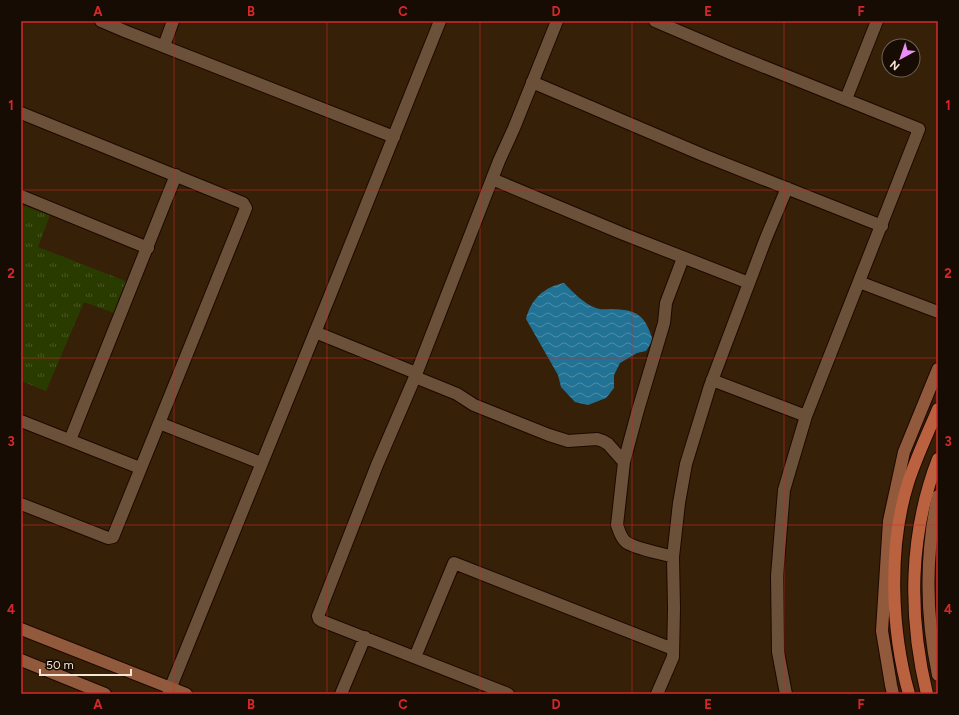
<svg xmlns="http://www.w3.org/2000/svg" width="959" height="715" font-family="Figtree,sans-serif">
	<style>
		.park { fill: url(#park-tufts) }
		.water { fill: url(#water-waves) }
		.lines { fill: none; stroke-linecap: round; stroke-linejoin: round }
		.street-casing { stroke: #1d0800; stroke-width: 14 }
		.secondary-casing { stroke: #1d0800; stroke-width: 14 }
		.primary-casing { stroke: #1d0800; stroke-width: 14 }
		.street { stroke: #6b513a; stroke-width: 12 }
		.secondary { stroke: #925a3c; stroke-width: 12 }
		.primary { stroke: #ba623f; stroke-width: 12 }
		.grid { fill: none; stroke: #d62828; stroke-width: 1; stroke-opacity: 0.55 }
		.neatline { fill: none; stroke: #d62828; stroke-width: 1.5 }
		.grid-label { font-size: 13px; text-anchor: middle; font-weight: bold; fill: #d62828 }
	</style>
	<defs>
		<pattern id="park-tufts" width="24" height="20" patternUnits="userSpaceOnUse"><rect width="24" height="20" fill="#2a3b00"/><path d="M3 7l-1-3M5 7V3M7 7l1-3M15 17l-1-3M17 17v-4M19 17l1-3" fill="none" stroke="#4a5724"/></pattern>
		<pattern id="water-waves" width="16" height="10" patternUnits="userSpaceOnUse"><rect width="16" height="10" fill="#217294"/><path d="M0 5q4-4 8 0t8 0" fill="none" stroke="#4d8da7"/></pattern>
	</defs>
	<rect width="100%" height="100%" fill="#372008"/>
	<path class="park" d="M21,205l29,10 -12,32 90,35 -14,31 -30,-11 -38,89 -25,-10z"/>
	<path class="water" d="M564,283c10,10 19,20 32,25 4,2 10,1 15,1 27,1 33,5 42,31l-7,11 -9,2 -17,10 -6,12v13l-8,10 -18,7 -13,-3 -14,-15 -3,-12 -32,-56c5,-20 18,-32 38,-36z"/>
	<g class="lines">
		<g class="street-casing">
			<path id="street" d="M101,21l26,11 267,105
				M655,21l75,32 189,76 -113,287 -22,74 -7,86 1,76 8,42
				M164,46l9,-25
				M532,82l171,73 179,71
				M846,99l31,-78
				M21,113l222,90 3,5 -133,329 -5,1 -87,-34
				M492,179l129,54 128,50
				M21,196l127,52
				M859,282l79,30
				M315,332l101,41
				M415,377l42,17 17,11 75,30 19,6 29,-2 6,2 5,3 16,18 -7,63c2,6 4,13 9,17 9,7 35,11 47,15
				M712,380l94,36
				M21,421l119,47
				M159,423l102,40
				M70,440l106,-265
				M624,462l14,-52 26,-87 2,-20 17,-45
				M415,657l39,-94 219,86
				M168,694l161,-396 111,-277
				M341,694l24,-57
				M508,694l-186,-73 -3,-2 -1,-3 59,-151 38,-88 84,-216 15,-33 43,-107
				M657,694l16,-37 1,-49 -1,-51 6,-54 7,-39 24,-78 56,-148 21,-50"/>
		</g>
		<g class="secondary-casing">
			<path id="secondary" d="M938,496c-13,59 -12,121 0,179
				M21,629l165,65
				M21,660l84,34
				M893,694l-2,-9 -9,-54 7,-110 15,-69 34,-83"/>
		</g>
		<g class="primary-casing">
			<path id="primary" d="M909,694c-18,-64 -21,-147 -1,-211 8,-25 20,-50 30,-74
				M927,694c-19,-78 -18,-160 11,-235"/>
		</g>
		<use href="#street" class="street"/>
		<use href="#secondary" class="secondary"/>
		<use href="#primary" class="primary"/>
	</g>
	<path class="grid" d="M174,21v673M327,21v673M480,21v673M632,21v673M784,21v673M21,190h917M21,358h917M21,525h917"/>
	<rect width="959" height="715" fill="none" stroke="#160c04" stroke-width="44"/>
	<g transform="translate(901 58) rotate(220)"><circle r="19" fill="#160c04" stroke="#6f6358"/>
	<path d="M0-3L7 15L0 10L-7 15Z" fill="#ee8cf8"/>
	<text y="-6" font-size="11" font-weight="bold" text-anchor="middle" fill="#f4e5d7">N</text>
	</g>
	<path d="M40 669v6h91v-6" fill="none" stroke="#f4e5d7" stroke-width="2"/>
	<text x="46" y="669" font-size="12" fill="#f4e5d7" stroke="#160c04" stroke-width="3" paint-order="stroke">50 m</text>
	<rect x="22" y="22" width="915" height="671" class="neatline"/>
	<g class="grid-label">
		<text x="98" y="16">A</text>
		<text x="251" y="16">B</text>
		<text x="403" y="16">C</text>
		<text x="556" y="16">D</text>
		<text x="708" y="16">E</text>
		<text x="861" y="16">F</text>
		<text x="11" y="110">1</text>
		<text x="948" y="110">1</text>
		<text x="11" y="278">2</text>
		<text x="948" y="278">2</text>
		<text x="11" y="446">3</text>
		<text x="948" y="446">3</text>
		<text x="11" y="614">4</text>
		<text x="948" y="614">4</text>
		<text x="98" y="709">A</text>
		<text x="251" y="709">B</text>
		<text x="403" y="709">C</text>
		<text x="556" y="709">D</text>
		<text x="708" y="709">E</text>
		<text x="861" y="709">F</text>
	</g>
</svg>
